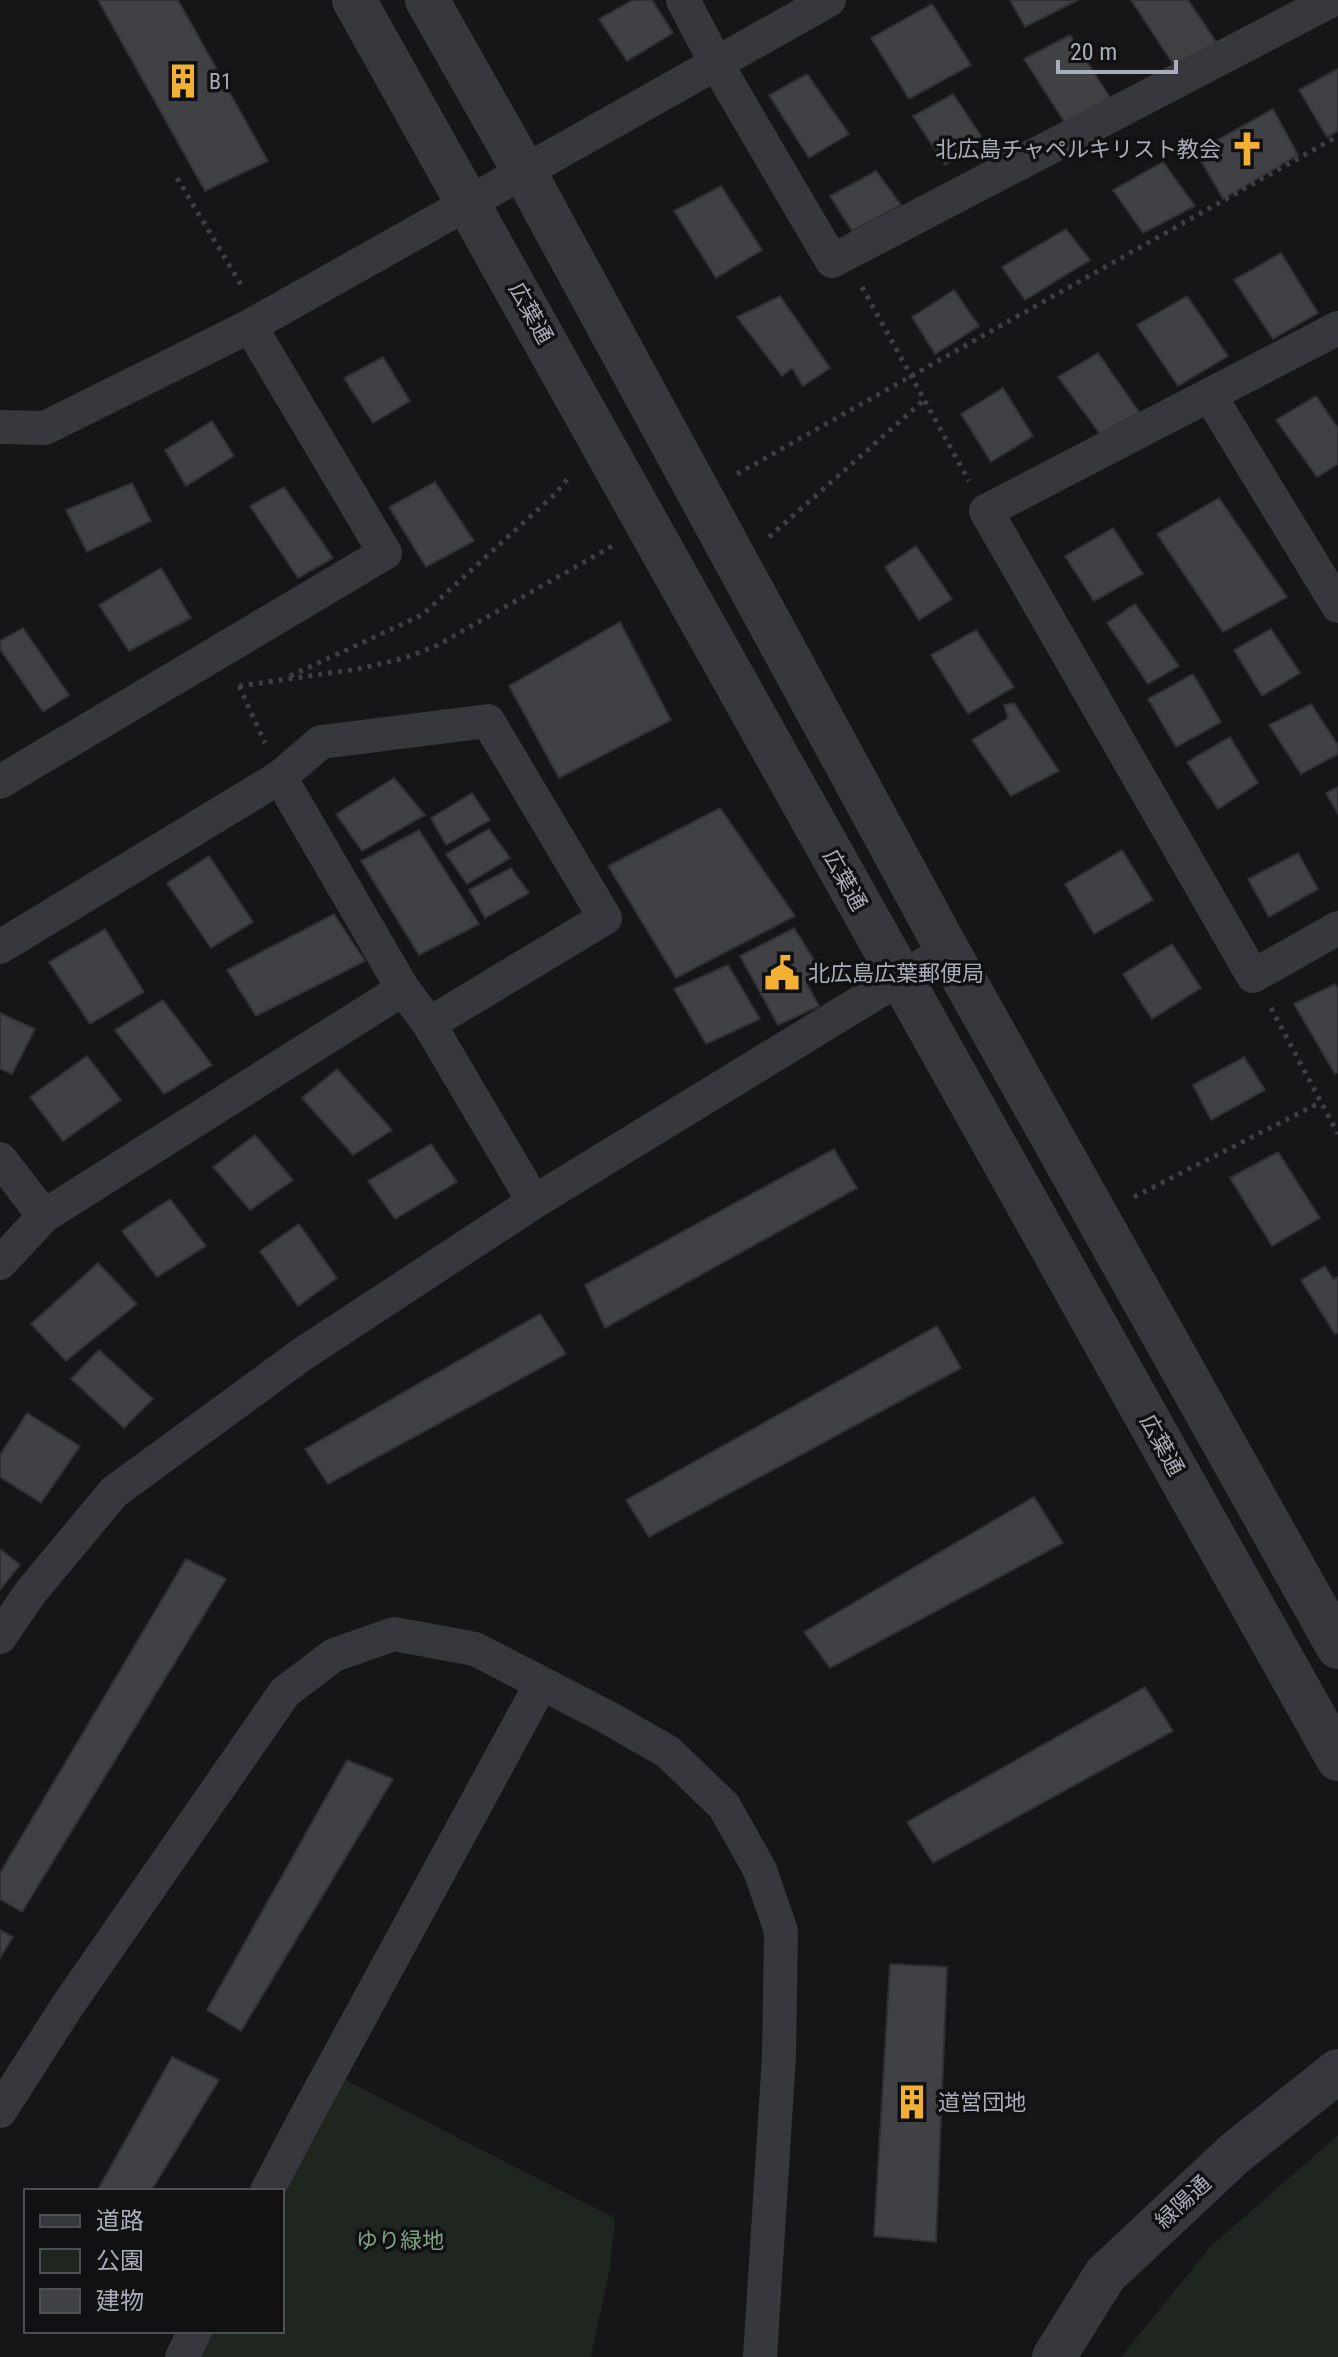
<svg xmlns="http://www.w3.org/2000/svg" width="1338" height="2357" font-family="'Roboto Condensed','Noto Sans JP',sans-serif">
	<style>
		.green { fill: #1e261f }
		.building { fill: #404145; stroke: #303034; stroke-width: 2 }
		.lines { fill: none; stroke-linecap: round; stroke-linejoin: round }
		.path { stroke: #3d3f44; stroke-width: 5; stroke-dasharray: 4 6; stroke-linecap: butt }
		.minor { stroke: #37383d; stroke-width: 34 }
		.tertiary { stroke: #37383d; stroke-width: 44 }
		.labels { text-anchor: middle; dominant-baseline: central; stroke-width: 7; stroke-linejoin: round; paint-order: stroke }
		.poi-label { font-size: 22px; fill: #a8adb8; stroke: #111113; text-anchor: start }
		.street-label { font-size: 22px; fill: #a8adb8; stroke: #111113 }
		.park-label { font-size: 22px; fill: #7fa381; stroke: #111113 }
	</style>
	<rect width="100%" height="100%" fill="#161618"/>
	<path class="green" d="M330,2072l285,146 -5,50 -19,89h-410l14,-26h87v-140z
		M1338,2135v222h-217l90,-111z"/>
	<path class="building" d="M98,0h80l90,161 -63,30z
		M633,0h19l21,33 -46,28 -28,-42z
		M1010,0h68l-53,27z
		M1131,0h57l29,43 -42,24z
		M932,4l39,61 -62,34 -38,-61z
		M1070,35l43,67 -46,24 -43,-67z
		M1338,69v62l-11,6 -28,-47z
		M807,74l42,60 -40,24 -40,-63z
		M953,94l32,48 -40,23 -32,-49z
		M1273,109l25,46 -75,44 -27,-47z
		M1163,162l32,44 -52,27 -30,-43z
		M876,171l25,34 -49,26 -22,-35z
		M721,186l41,64 -46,28 -42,-67z
		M1066,229l24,31 -65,40 -23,-33z
		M1281,253l37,60 -45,26 -39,-59z
		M954,290l25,36 -44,28 -23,-37z
		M780,296l50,72 -27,18 -11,-18 -10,8 -45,-59z
		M1187,296l41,60 -50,30 -41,-61z
		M1098,353l41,59 -39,22 -42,-57z
		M383,357l27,44 -37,22 -29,-45z
		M1003,388l30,48 -42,26 -30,-48z
		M1316,396l22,32v36l-21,13 -41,-57z
		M212,421l22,35 -48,30 -21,-36z
		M435,482l39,59 -48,26 -37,-60z
		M132,483l19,38 -64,31 -21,-42z
		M284,487l49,71 -35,20 -48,-72z
		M1219,498l68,99 -64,35 -66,-98z
		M1113,528l30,46 -49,27 -29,-45z
		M916,546l36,53 -33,21 -34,-53z
		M161,568l30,50 -62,33 -30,-46z
		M1135,604l44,62 -31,18 -41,-61z
		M620,622l51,98 -112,58 -50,-92z
		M23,628l46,67 -26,17 -43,-63v-8z
		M1271,629l29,44 -38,23 -28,-46z
		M976,630l38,57 -46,27 -37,-59z
		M1193,674l28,48 -45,25 -28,-48z
		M1014,703l45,68 -48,25 -39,-56 36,-22 -4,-13z
		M1311,704l27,41v9l-37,20 -32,-49z
		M1230,737l28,46 -40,26 -31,-47z
		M394,778l31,37 -63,36 -26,-37z
		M1338,787v27l-12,-21z
		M472,793l18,27 -44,25 -15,-27z
		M720,808l75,108 -119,62 -68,-112z
		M489,829l21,29 -43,26 -21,-30z
		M419,830l60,94 -60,31 -58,-94z
		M1122,850l31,50 -59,34 -29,-50z
		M1298,853l20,36 -49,28 -21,-38z
		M209,856l44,66 -42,26 -44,-65z
		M511,868l18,25 -44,25 -16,-28z
		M334,914l31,47 -109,55 -29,-46z
		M794,928l29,46 -16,10 12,22 -41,19 -38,-69z
		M105,929l39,63 -54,32 -41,-62z
		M1172,944l29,44 -49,31 -29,-45z
		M728,965l32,54 -54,25 -32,-55z
		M1335,984l3,5v83l-3,2 -41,-70z
		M163,1000l49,65 -48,29 -49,-64z
		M0,1013l35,16 -23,45 -12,-5z
		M87,1056l34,44 -58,41 -33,-44z
		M1244,1057l21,33 -54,30 -18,-35z
		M337,1069l55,61 -39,25 -51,-57z
		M255,1135l38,45 -43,30 -37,-43z
		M431,1144l26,38 -62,37 -27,-38z
		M834,1149l23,39 -252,140 -20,-43z
		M1278,1152l42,66 -48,28 -42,-68z
		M170,1199l36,47 -49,31 -35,-46z
		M299,1224l38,54 -39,28 -38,-55z
		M98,1263l39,41 -71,57 -35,-37z
		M1325,1266l8,13 5,-2v55l-3,2 -34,-54z
		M540,1314l26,40 -238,130 -23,-35z
		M937,1326l24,42 -312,169 -23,-37z
		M99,1350l54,49 -29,29 -53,-49z
		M27,1413l53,33 -39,57 -41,-26v-22z
		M1034,1497l29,46 -233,125 -26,-36z
		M0,1549l20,16 -20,25z
		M186,1559l40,20 -204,333 -22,-13v-26z
		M1145,1687l28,44 -240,132 -26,-41z
		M347,1760l46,19 -152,252 -34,-21z
		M0,1930l13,7 -13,21z
		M890,1964l57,3 -11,275 -62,-6z
		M172,2057l47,23 -68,111h-54z"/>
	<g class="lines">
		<path class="path" d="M177,178l66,110
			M862,287l107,194
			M737,474l601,-338
			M769,537l155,-137
			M290,676l132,-61 133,-121 16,-19
			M239,686l119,-17 47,-11 33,-13 176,-100
			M239,686l26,57
			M1271,1008l67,126
			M1134,1197l187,-95"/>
		<path class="minor" d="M683,0l33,63 116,198 500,-261
			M1338,328l-352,183 267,465 85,-48
			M1210,396l128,210
			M0,427l45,1 205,-102 579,-326
			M280,777l41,-35 167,-21 117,197 -176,106
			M0,782l385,-229 -135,-227
			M0,947l280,-170 123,212 26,35 105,178
			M0,1159l44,57
			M0,1263l44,-47 359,-227
			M0,1637l30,-44 84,-101 187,-137 233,-153 366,-224 48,-27
			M0,2111l68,-106 217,-313 49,-37 60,-21 81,15 132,68 61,35 56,54 36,64 21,61 -2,125 -19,301
			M267,2191l42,-80 232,-427
			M182,2357l13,-26"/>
		<path class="tertiary" d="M354,0l984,1759
			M427,0l98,173 423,778 390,696
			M1054,2357l51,-82 129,-121 104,-83"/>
	</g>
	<defs>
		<g id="building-bare" transform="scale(2.76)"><path d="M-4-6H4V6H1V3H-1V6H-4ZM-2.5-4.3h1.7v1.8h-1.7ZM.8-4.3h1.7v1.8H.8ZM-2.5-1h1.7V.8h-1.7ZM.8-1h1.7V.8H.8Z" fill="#f2b134" stroke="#111113" stroke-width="2.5" paint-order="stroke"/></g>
		<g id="church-bare" transform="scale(2.76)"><path d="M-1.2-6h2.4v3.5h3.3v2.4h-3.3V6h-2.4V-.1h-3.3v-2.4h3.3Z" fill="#f2b134" stroke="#111113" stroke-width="2.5" paint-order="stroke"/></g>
		<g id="civic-bare" transform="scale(2.76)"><path d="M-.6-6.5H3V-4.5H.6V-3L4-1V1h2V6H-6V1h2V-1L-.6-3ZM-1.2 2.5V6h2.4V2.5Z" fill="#f2b134" stroke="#111113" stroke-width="2.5" paint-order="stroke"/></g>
	</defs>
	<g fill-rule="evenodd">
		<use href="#building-bare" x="183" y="81"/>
		<use href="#church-bare" x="1247" y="149"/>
		<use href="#civic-bare" x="782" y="973"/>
		<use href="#building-bare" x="912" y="2102"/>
	</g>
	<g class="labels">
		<g class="poi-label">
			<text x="209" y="81">B1</text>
			<text x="1221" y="149" text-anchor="end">北広島チャペルキリスト教会</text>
			<text x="808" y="973">北広島広葉郵便局</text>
			<text x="938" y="2102">道営団地</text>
		</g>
		<g class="street-label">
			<text transform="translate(531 313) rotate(61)">広葉通</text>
			<text transform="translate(845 880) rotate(61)">広葉通</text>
			<text transform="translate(1162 1445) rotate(61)">広葉通</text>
			<text transform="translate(1183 2202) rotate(-43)">緑陽通</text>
		</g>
		<g class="park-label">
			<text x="400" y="2240">ゆり緑地</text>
		</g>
	</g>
	<rect x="24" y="2189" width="260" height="144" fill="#111113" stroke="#4d4f55" stroke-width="2"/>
	<rect x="40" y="2215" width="40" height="12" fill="#37383d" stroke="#4d4f55" stroke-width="2"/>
	<text x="96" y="2229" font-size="24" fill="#a8adb8">道路</text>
	<rect x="40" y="2249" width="40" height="24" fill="#1e261f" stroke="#4d4f55" stroke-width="2"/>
	<text x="96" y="2269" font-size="24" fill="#a8adb8">公園</text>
	<rect x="40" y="2289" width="40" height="24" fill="#404145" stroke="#4d4f55" stroke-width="2"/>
	<text x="96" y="2309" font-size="24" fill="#a8adb8">建物</text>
	<path d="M1058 60v12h118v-12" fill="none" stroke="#a8adb8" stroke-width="4"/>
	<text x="1070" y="60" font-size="24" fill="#a8adb8" stroke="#111113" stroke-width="6" paint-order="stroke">20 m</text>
</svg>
